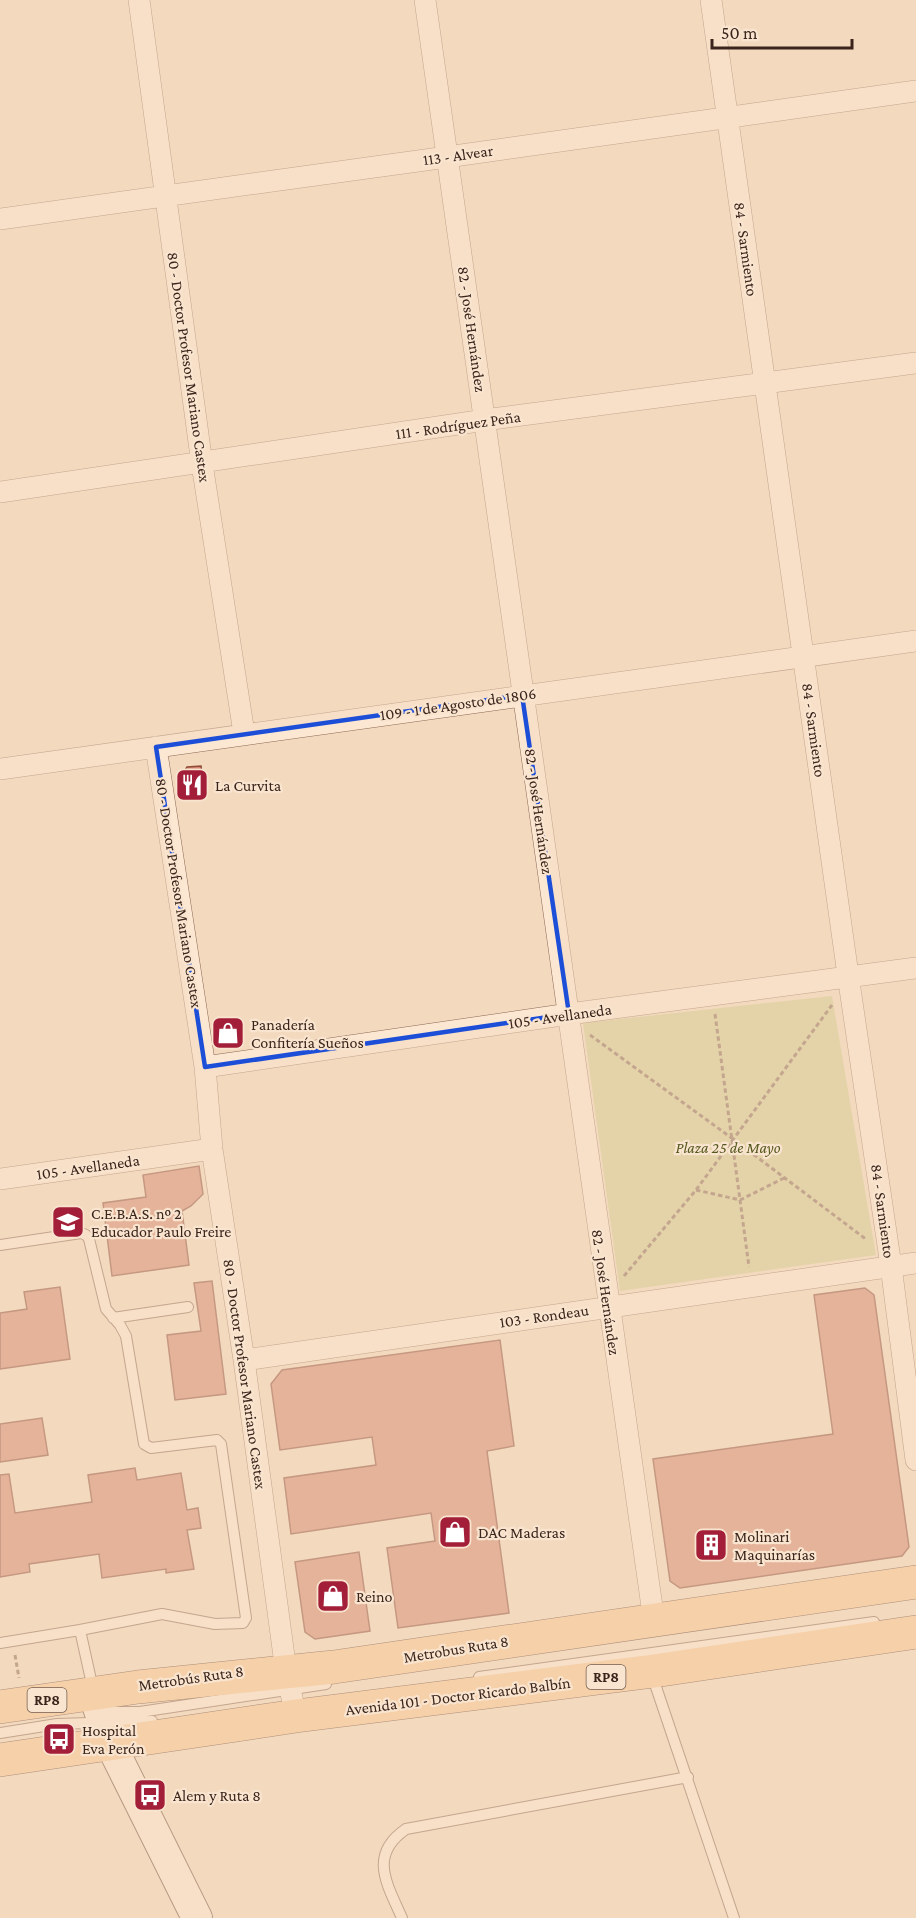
<svg xmlns="http://www.w3.org/2000/svg" width="916" height="1918" font-family="'Crimson Pro',serif">
	<style>
		.green { fill: #d2cd91 }
		.building { fill: #d58670; stroke: #8f4a38; stroke-width: 1.5 }
		.lines { fill: none; stroke-linecap: round; stroke-linejoin: round }
		.lane-casing { stroke: #8d6855; stroke-width: 12 }
		.street-casing { stroke: #8d6855; stroke-width: 22 }
		.secondary-casing { stroke: #6f4938; stroke-width: 32 }
		.primary-casing { stroke: #5a372a; stroke-width: 34 }
		.path { stroke: #8d6855; stroke-width: 3; stroke-dasharray: 4.5 3; stroke-linecap: butt }
		.lane { stroke: #fce8d2; stroke-width: 10 }
		.street { stroke: #fce8d2; stroke-width: 21 }
		.secondary { stroke: #fce8d2; stroke-width: 30 }
		.primary { stroke: #fac591; stroke-width: 33 }
		.marked { fill: none; stroke: #1d4ed8; stroke-width: 4.5; stroke-linejoin: round }
		.labels { text-anchor: middle; dominant-baseline: central; stroke-width: 4.5; stroke-linejoin: round; paint-order: stroke }
		.shield { fill: #f9e5cf; stroke: #745e51; stroke-width: 1.5 }
		.shield-label { font-size: 15px; font-weight: bold; fill: #3b241b }
		.street-label { font-size: 16px; fill: #3b241b; stroke: #f9e5cf }
		.poi-label { font-size: 16px; fill: #3b241b; stroke: #f9e5cf; text-anchor: start }
		.park-label { font-size: 16px; font-style: italic; fill: #56591f; stroke: #f9e5cf }
	</style>
	<rect width="100%" height="100%" fill="#f3d9be"/>
	<path class="green" d="M832,996l44,259 -256,36 -37,-268z"/>
	<path class="building" d="M201,766l3,26 -22,3 -2,-17 7,-11z
		M237,1022l3,19 -22,3 -2,-20z
		M199,1166l4,28 -12,12 -9,5 7,54 -77,11 -9,-73 43,-6 -3,-22z
		M212,1281l14,113 -51,6 -8,-65 34,-4 -7,-48z
		M60,1287l10,72 -70,10v-56l27,-4 -3,-17z
		M865,1288l9,7 35,252 -7,9 -222,32 -10,-7 -17,-122 180,-25 -19,-139z
		M500,1340l14,106 -27,5 22,162 -111,15 -11,-80 48,-7 -4,-28 -140,21 -7,-56 92,-13 -4,-28 -92,13 -9,-66 11,-14z
		M42,1418l6,37 -48,7v-38z
		M135,1468l2,12 44,-7 6,37 11,-2 3,20 -14,2 7,39 -28,4v-4l-64,9 -3,-24 -70,10 1,8 -30,5v-102l9,-1 6,39 77,-11 -4,-27z
		M359,1552l11,79 -55,8 -10,-7 -10,-70z"/>
	<g class="lines">
		<g class="lane-casing">
			<path id="lane" d="M0,1245l81,-12 5,2 3,4 17,70 14,16 6,11 18,108 7,4 66,-8 4,4 25,174 -3,5 -28,1 -53,-10 -82,16 -80,13
				M113,1318l75,-11
				M80,1630l13,59
				M654,1673l2,14 78,231
				M479,1677l395,-55
				M103,1712h37l186,-28
				M0,1733l57,-9 95,-3
				M402,1918c-15,-34 -34,-63 4,-89l282,-52"/>
		</g>
		<g class="street-casing">
			<path id="street" d="M139,0l63,464 42,269
				M425,0c79,540 149,1081 229,1621
				M711,0l138,982 42,284 25,194
				M0,219c149,-22 298,-41 447,-62 156,-21 312,-45 469,-66
				M0,492l485,-72 431,-57
				M156,747l49,320 7,82 32,211 42,311 10,45
				M0,769l916,-128
				M205,1067l364,-53 347,-46
				M0,1179l212,-30
				M244,1360l672,-97"/>
		</g>
		<g class="secondary-casing">
			<path id="secondary" d="M93,1693l18,52 86,173"/>
		</g>
		<g class="primary-casing">
			<path id="primary" d="M0,1707l138,-20 196,-20 582,-85
				M0,1760l296,-44 358,-45 262,-39"/>
		</g>
		<path class="path" d="M715,1014l34,253
			M590,1035l143,104 134,101
			M696,1190l44,10 44,-22
			M624,1276l72,-86 136,-185
			M15,1655l4,23"/>
		<use href="#lane" class="lane"/>
		<use href="#street" class="street"/>
		<use href="#secondary" class="secondary"/>
		<use href="#primary" class="primary"/>
	</g>
	<path d="M0 0H916V1918H0ZM522,695l47,319 -364,53 -49,-320z" fill="#f3d9be" fill-opacity=".55" fill-rule="evenodd"/>
	<path class="marked" d="M522,695l47,319 -364,53 -49,-320z"/>
	<defs>
		<g id="restaurant-square" transform="scale(1.725)"><rect x="-9" y="-9" width="18" height="18" rx="4" fill="#a31e38" stroke="#f9e5cf"/><path d="M-5-6h1v4h1v-4h1v4h1v-4h1v5L-1.5 .5V6h-2V.5L-5-1ZM5-6V6H3V1.5H1.5Q1.5-4 5-6Z" fill="#fff"/></g>
		<g id="shop-square" transform="scale(1.725)"><rect x="-9" y="-9" width="18" height="18" rx="4" fill="#a31e38" stroke="#f9e5cf"/><path d="M-5-2.5h2.3a2.7 3.5 0 0 1 5.4 0H5L5.5 6h-11ZM-1.5-2.5h3a1.5 2.3 0 0 0-3 0Z" fill="#fff"/></g>
		<g id="school-square" transform="scale(1.725)"><rect x="-9" y="-9" width="18" height="18" rx="4" fill="#a31e38" stroke="#f9e5cf"/><path d="M0-5L7-2L0 1L-7-2ZM-4 1L0 2.5L4 1V4Q0 6-4 4Z" fill="#fff"/></g>
		<g id="building-square" transform="scale(1.725)"><rect x="-9" y="-9" width="18" height="18" rx="4" fill="#a31e38" stroke="#f9e5cf"/><path d="M-4-6H4V6H1V3H-1V6H-4ZM-2.5-4.3h1.7v1.8h-1.7ZM.8-4.3h1.7v1.8H.8ZM-2.5-1h1.7V.8h-1.7ZM.8-1h1.7V.8H.8Z" fill="#fff"/></g>
		<g id="bus-square" transform="scale(1.725)"><rect x="-9" y="-9" width="18" height="18" rx="4" fill="#a31e38" stroke="#f9e5cf"/><path d="M-5-6H5V4H4V6H2V4H-2V6H-4V4H-5ZM-3.5-4V0h7V-4ZM-3.5 1.2v1.5H-2V1.2ZM2 1.2v1.5H3.5V1.2Z" fill="#fff"/></g>
	</defs>
	<g fill-rule="evenodd">
		<use href="#restaurant-square" x="192" y="785"/>
		<use href="#shop-square" x="228" y="1033"/>
		<use href="#school-square" x="68" y="1222"/>
		<use href="#shop-square" x="455" y="1532"/>
		<use href="#building-square" x="711" y="1545"/>
		<use href="#shop-square" x="333" y="1596"/>
		<use href="#bus-square" x="59" y="1739"/>
		<use href="#bus-square" x="150" y="1795"/>
	</g>
	<g class="labels">
		<g class="shield">
			<rect x="586.5" y="1665" width="39" height="24" rx="4.5"/>
			<rect x="27.5" y="1688" width="39" height="24" rx="4.5"/>
		</g>
		<g class="shield-label">
			<text x="606" y="1677">RP8</text>
			<text x="47" y="1700">RP8</text>
		</g>
		<g class="street-label">
			<text transform="translate(458 155) rotate(-8)">113 - Alvear</text>
			<text transform="translate(746 249) rotate(82)">84 - Sarmiento</text>
			<text transform="translate(472 329) rotate(82)">82 - José Hernández</text>
			<text transform="translate(189 367) rotate(82)">80 - Doctor Profesor Mariano Castex</text>
			<text transform="translate(458 425) rotate(-8)">111 - Rodríguez Peña</text>
			<text transform="translate(458 704) rotate(-8)">109 - 1 de Agosto de 1806</text>
			<text transform="translate(814 730) rotate(82)">84 - Sarmiento</text>
			<text transform="translate(539 811) rotate(82)">82 - José Hernández</text>
			<text transform="translate(179 893) rotate(81)">80 - Doctor Profesor Mariano Castex</text>
			<text transform="translate(560 1016) rotate(-8)">105 - Avellaneda</text>
			<text transform="translate(88 1167) rotate(-8)">105 - Avellaneda</text>
			<text transform="translate(883 1211) rotate(82)">84 - Sarmiento</text>
			<text transform="translate(606 1292) rotate(82)">82 - José Hernández</text>
			<text transform="translate(544 1316) rotate(-8)">103 - Rondeau</text>
			<text transform="translate(245 1374) rotate(82)">80 - Doctor Profesor Mariano Castex</text>
			<text transform="translate(456 1649) rotate(-9)">Metrobus Ruta 8</text>
			<text transform="translate(191 1678) rotate(-8)">Metrobús Ruta 8</text>
			<text transform="translate(458 1696) rotate(-7)">Avenida 101 - Doctor Ricardo Balbín</text>
		</g>
		<g class="poi-label">
			<text x="215" y="785">La Curvita</text>
			<text x="251" y="1024">Panadería<tspan x="251" dy="18">Confitería Sueños</tspan></text>
			<text x="91" y="1213">C.E.B.A.S. nº 2<tspan x="91" dy="18">Educador Paulo Freire</tspan></text>
			<text x="478" y="1532">DAC Maderas</text>
			<text x="734" y="1536">Molinari<tspan x="734" dy="18">Maquinarías</tspan></text>
			<text x="356" y="1596">Reino</text>
			<text x="82" y="1730">Hospital<tspan x="82" dy="18">Eva Perón</tspan></text>
			<text x="173" y="1795">Alem y Ruta 8</text>
		</g>
		<g class="park-label">
			<text x="728" y="1147">Plaza 25 de Mayo</text>
		</g>
	</g>
	<path d="M712 39v9h140v-9" fill="none" stroke="#3b241b" stroke-width="3"/>
	<text x="721" y="39" font-size="18" fill="#3b241b" stroke="#f9e5cf" stroke-width="4.5" paint-order="stroke">50 m</text>
</svg>
